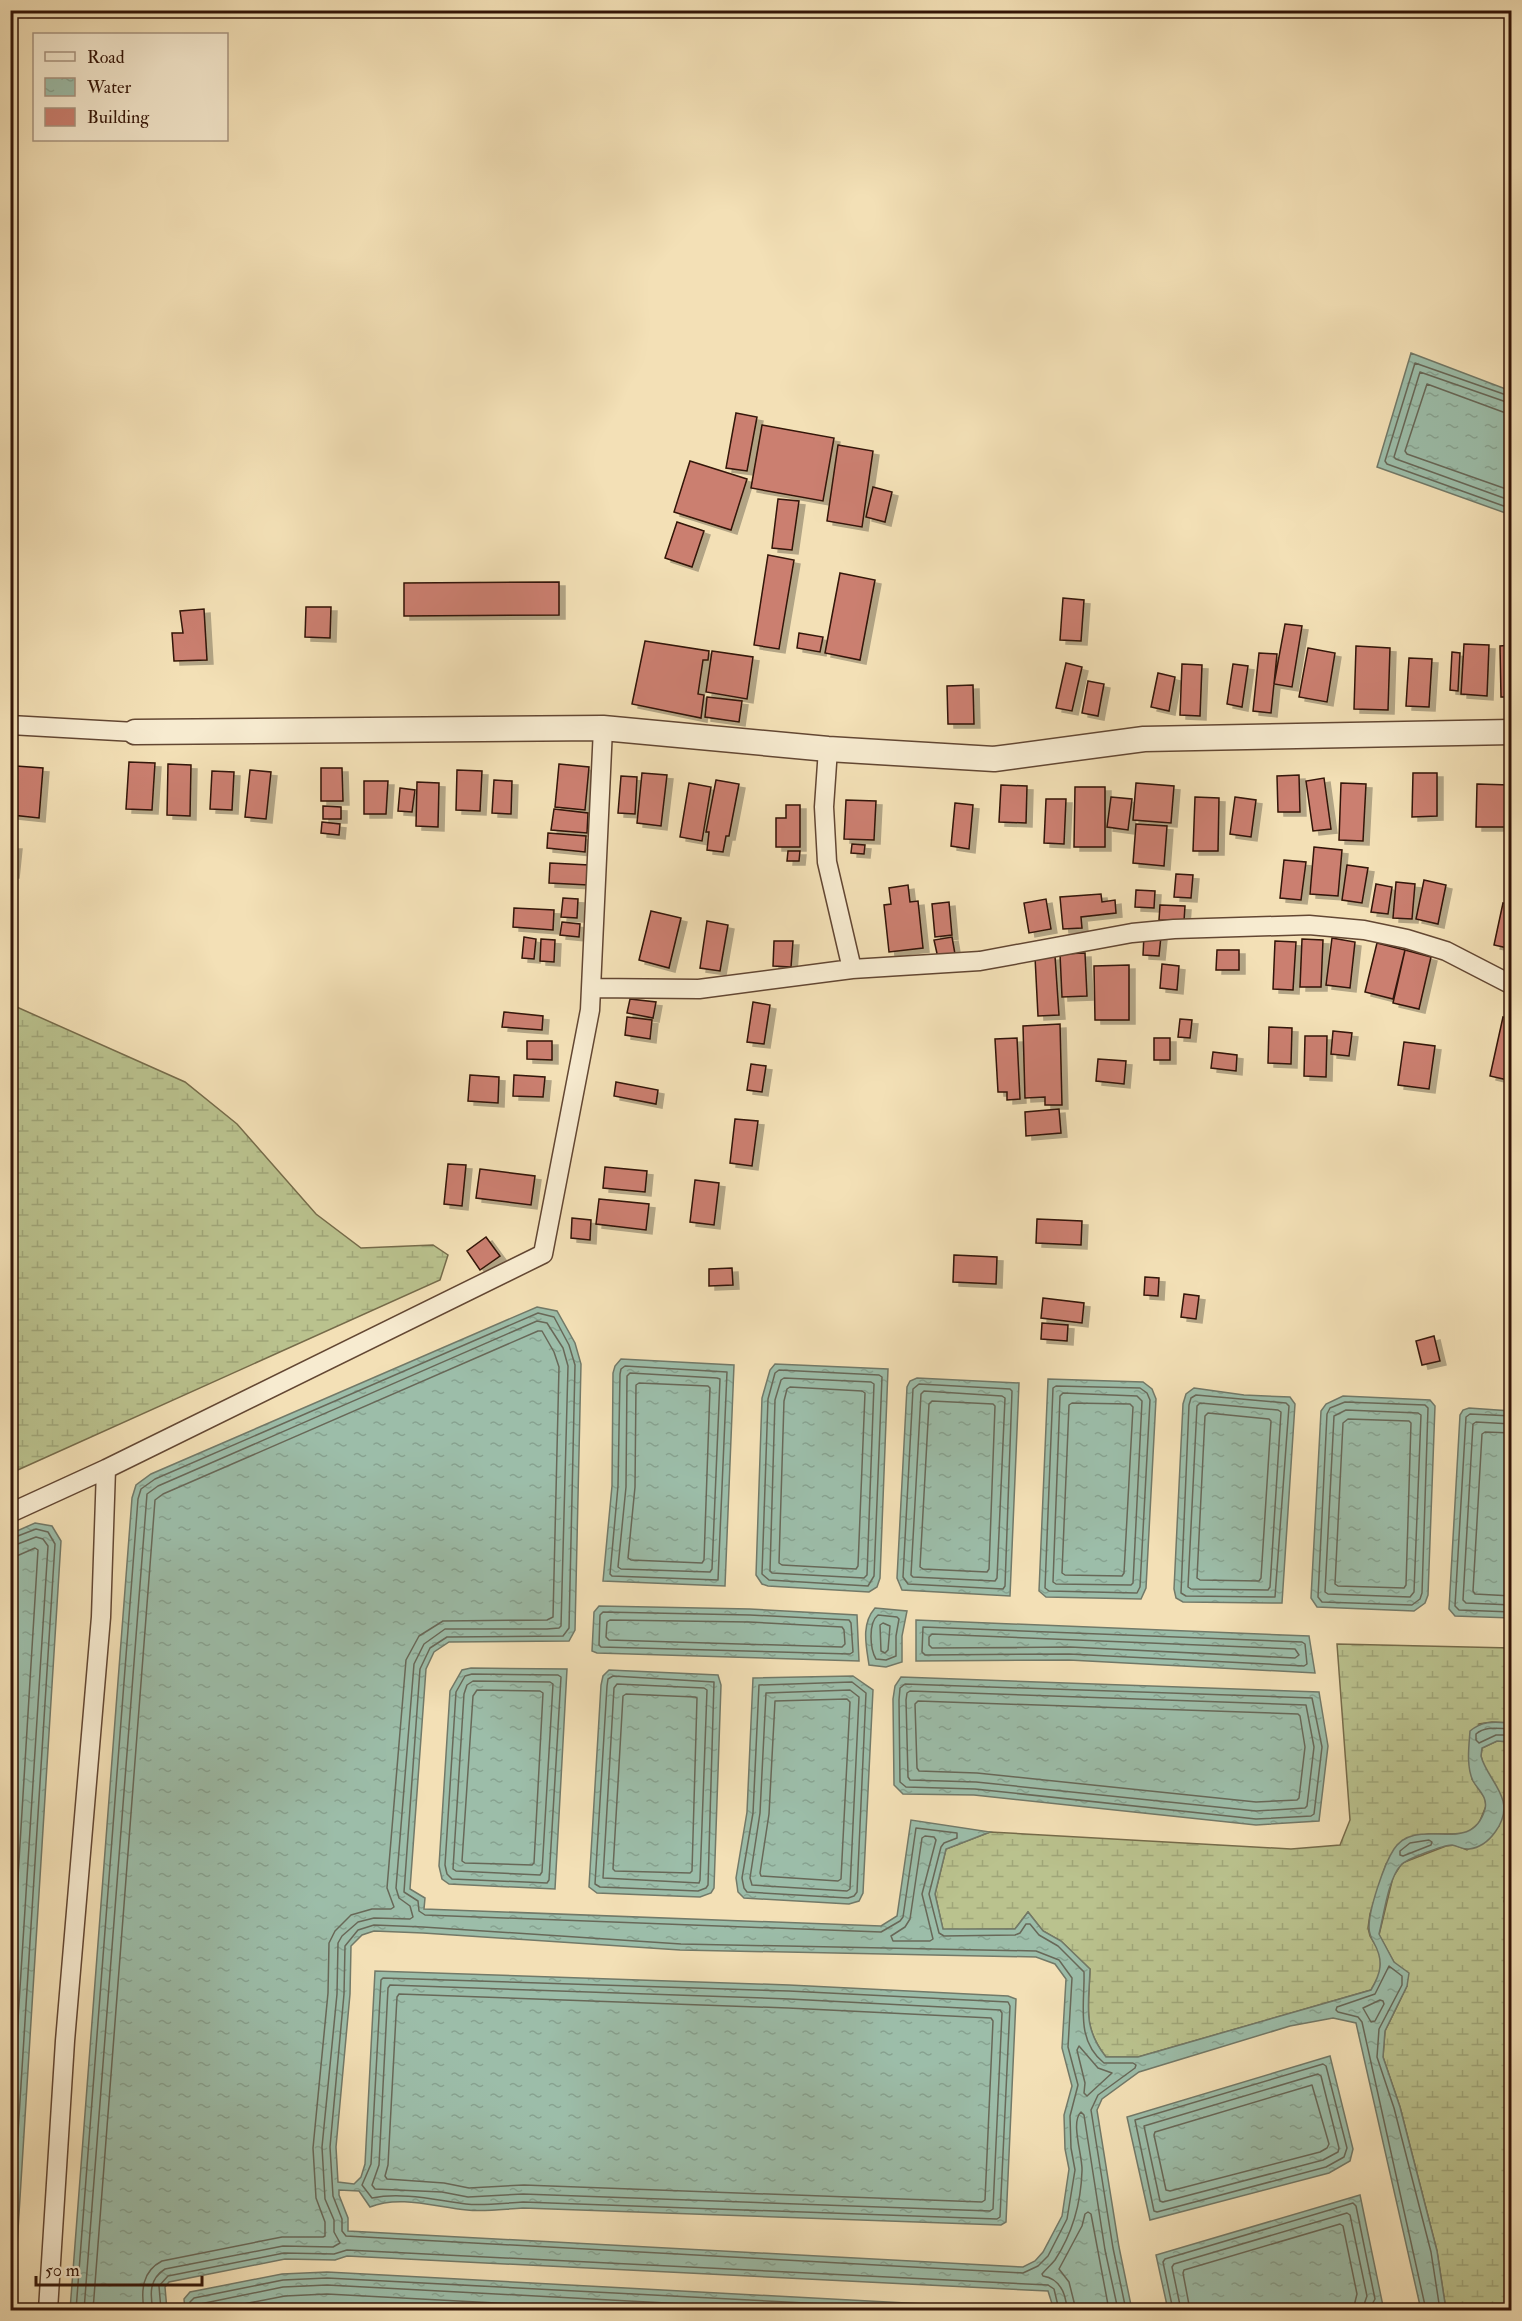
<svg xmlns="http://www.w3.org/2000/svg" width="1522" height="2321" font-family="'IM FELL Double Pica',serif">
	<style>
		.wetland { fill: url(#wetland-marsh); stroke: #766b4a; stroke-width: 1.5 }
		.water { fill: url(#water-ripples); stroke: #727968; stroke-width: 1.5; fill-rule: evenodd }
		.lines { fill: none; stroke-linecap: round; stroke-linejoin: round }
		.shore { stroke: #686858; stroke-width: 1.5 }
		.building { fill: #cb7f70; stroke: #331407; stroke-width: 1.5; filter: url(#shadow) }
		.minor-casing { stroke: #634733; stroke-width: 21 }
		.tertiary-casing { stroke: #634733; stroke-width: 27 }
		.minor { stroke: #f7ebd0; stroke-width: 18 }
		.tertiary { stroke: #f7ebd0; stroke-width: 24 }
	</style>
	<defs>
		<pattern id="wetland-marsh" width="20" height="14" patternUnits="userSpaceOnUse" patternTransform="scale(1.5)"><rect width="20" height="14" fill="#bac28e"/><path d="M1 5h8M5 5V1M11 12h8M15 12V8" fill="none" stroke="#a0a679"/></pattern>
		<pattern id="water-ripples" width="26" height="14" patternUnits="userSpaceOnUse" patternTransform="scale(1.5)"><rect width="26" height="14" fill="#9cbda9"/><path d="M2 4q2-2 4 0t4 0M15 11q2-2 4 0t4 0" fill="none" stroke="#87a290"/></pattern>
		<filter id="shadow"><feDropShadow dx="6" dy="4" stdDeviation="0" flood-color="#0004"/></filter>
	</defs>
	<rect width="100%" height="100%" fill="#f3e0b6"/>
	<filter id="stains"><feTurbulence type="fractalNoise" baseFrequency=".00333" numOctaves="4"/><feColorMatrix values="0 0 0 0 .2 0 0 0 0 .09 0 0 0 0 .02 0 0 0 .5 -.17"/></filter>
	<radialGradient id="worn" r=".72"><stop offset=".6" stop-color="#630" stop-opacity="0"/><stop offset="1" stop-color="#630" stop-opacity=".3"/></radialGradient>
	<path class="wetland" d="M10,1004l175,78 52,42 79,90 45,34 72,-3 15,10 -8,25 -429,193z
		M1337,1644l174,4v75l-19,-1 -13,2 -7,55 13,19 1,8 -7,17 -13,11h-38l-20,4 -22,26 -16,50 -2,14 2,8 11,18 -1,20 -9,16 -233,67h-32c-24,-30 -17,-51 -16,-88l-29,-28 -18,-10 -15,-19 -13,17 -72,1 -8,-36 11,-45 44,-17 301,17 49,-4 10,-25z
		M1497,1741l14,1 1,148 -8,11 8,20 -1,389h-65l-9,-59 -37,-144 -17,-50 2,-26 22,-45 -28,-51 14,-58 9,-14 44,-17 9,-1 12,5 32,-24 -18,-70 1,-8z"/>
	<path class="water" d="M1411,353l100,38v124l-134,-48z
		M537,1307l20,4 18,32 6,21 -6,266 -6,11 -120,1 -15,10 -8,17 -16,220 15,9 -1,11 457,17 16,-10 14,-96 79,12 -44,17 -11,45 8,35h72l13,-17 15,19 18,10 29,28c-1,36 -8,58 16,88h32l233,-67c10,-17 13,-29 3,-47 -3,-5 -5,-10 -5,-16 0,-18 15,-63 25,-78 24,-35 77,9 91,-40 3,-12 -7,-19 -12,-28 -7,-15 -4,-35 -3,-50 13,-11 25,-9 41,-8v19l-14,-1 -15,7 -1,8c4,16 18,29 22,45 5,20 -14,46 -34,48 -5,1 -11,-3 -17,-4 -8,0 -46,14 -51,20 -13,14 -17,50 -22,69l15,28 15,11 -2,13 -22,45 -2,26 17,50 37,144 9,59h-25l-65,-287 -23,-5 -43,8 -151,46 -37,27 -5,11 22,137 13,63h-78l-6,-19 -701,-35 -12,4 -50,-1 -116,23 -4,5 2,23h-97l62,-812 4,-13 15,-11zM374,1931l49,2 257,17 356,7 19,7 11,15 -4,69 10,38 -8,29 1,34 4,20 -7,47 -19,36 -8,9 -12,6 -675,-36v-13l-9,-23v-5l20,1 11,16c30,-12 65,0 97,3 18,2 37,-1 56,-2l478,17 5,-3 10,-223 -8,-3 -219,-11 -414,-14 -10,193 -4,13 -7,7 -16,-2 -2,-35 14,-153 1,-48 11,-11z
		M621,1359l113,6 -9,221 -122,-5 9,-95 1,-113 2,-7z
		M775,1364l113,5 -8,209 -3,9 -8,5 -101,-6 -6,-2 -6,-9 6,-177 8,-28z
		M917,1378l102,5 -9,213 -108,-6 -5,-12 10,-191 3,-6z
		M1048,1379l95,3 9,7 4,10 -10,189 -5,11 -95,-2 -7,-6z
		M1194,1388l50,7 46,2 5,7 -13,199 -99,-1 -7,-4 -2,-9 9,-185 3,-10z
		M1343,1396l87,4 5,6 -7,189 -3,8 -11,8 -97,-4 -6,-9 10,-187 5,-7z
		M1469,1408l42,3v207l-56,-2 -6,-7 11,-194 3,-5z
		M35,1523l17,3 9,15 -48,769h-2l-1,-776z
		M599,1606l151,3 107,6 2,46 -262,-8 -5,-2 2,-39z
		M875,1608l32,3 -5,25v26l-16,5 -17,-2c-3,-20 -8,-41 6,-57z
		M916,1620l393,16 6,37 -246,-13 -153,1z
		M471,1668l96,1 -12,220 -106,-5 -7,-5 -3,-13 11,-175 12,-21z
		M609,1670l109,5 3,10 -7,203 -3,5 -11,4 -103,-4 -8,-6 12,-202 2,-9z
		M853,1676l20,14 -10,203 -4,8 -10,3 -105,-6 -6,-6 -2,-14 11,-66 6,-134z
		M901,1677l418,15 9,54 -9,75 -63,4 -282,-30 -71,-1 -9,-9 -1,-86 2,-13z
		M1330,2056l23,93 -3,12 -21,12 -179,47 -23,-103z
		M1360,2195l23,111 -17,4h-198l-12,-55z
		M327,2272l691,37 2,1h-835l-1,-11 6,-7 92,-18z"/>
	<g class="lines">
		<path class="shore" d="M1512,397l-97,-34 -30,98 2,3 125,45
			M1512,404l-92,-32 -26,85 2,2 116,42
			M1512,413l-9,-1 -76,-28 -22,67 2,3 105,37
			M625,1366l102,6 -9,208 -106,-4 -2,-2 8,-88 2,-112 1,-5z
			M779,1370l100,5 3,2 -8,199 -6,10 -99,-6 -7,-6 6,-175 7,-26z
			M630,1373l87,5 3,1 -8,190 -2,3 -89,-3 -3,-2 8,-80 1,-111z
			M784,1378l87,4 3,2 -7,191 -3,3 -92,-5 -2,-2 5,-171 6,-20z
			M639,1383l69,3 2,2 -6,172 -2,3 -71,-3 -3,-2 7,-71 1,-102z
			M919,1384l91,5 2,2 -7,195 -2,3 -95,-5 -5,-7 10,-188z
			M1056,1386l84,2 7,5 3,7 -10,187 -3,6 -88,-2 -4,-3 8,-200z
			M790,1387l72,4 3,2 -7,173 -2,3 -74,-4 -3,-2 5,-162 3,-12z
			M924,1391l78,5 3,2 -8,180 -2,3 -82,-4 -2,-2 10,-181z
			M1063,1393l74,3 5,5 -9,182 -2,2 -75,-1 -3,-2 7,-186z
			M1196,1395l90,8 3,3 -14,191 -89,-1 -5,-3 8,-188 2,-7z
			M932,1401l61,3 2,2 -6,163 -2,3 -64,-3 -3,-2 9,-163z
			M1345,1402l80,3 3,3 -6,185 -2,6 -8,6 -90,-3 -4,-5 9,-183 3,-6z
			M1072,1403l58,1 3,3 -9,166 -2,3 -57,-1 -3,-2 7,-168z
			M1200,1403l78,7 3,2 -11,175 -2,3 -77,-1 -3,-2 9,-181z
			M1346,1410l72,3 3,2 -7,177 -4,5 -82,-3 -3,-2 9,-176z
			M1208,1413l61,6 2,2 -10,157 -2,3 -59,-1 -3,-2 8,-162z
			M1512,1416l-42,-2 -4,3 -11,189 4,4 53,2
			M1348,1419l61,2 2,2 -5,162 -2,3 -66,-2 -3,-2 8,-161z
			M1512,1424l-36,-2 -3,2 -10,176 3,3 46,2
			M1512,1433l-27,-1 -3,2 -9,157 2,3 37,2
			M10,1539l26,-10 12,3 7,12 -45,716
			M10,1547l26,-10 7,2 5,7 -38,600
			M10,1556l9,-1 16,-7 3,2 -28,458
			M603,1612l147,3 99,5 2,3 2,29 -3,2 -249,-7 -2,-2 1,-30z
			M878,1615l19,2 2,2 -3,17v20l-10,4 -10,-1c-6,-10 -8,-36 2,-44z
			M610,1620l139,2 93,5 2,3 1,14 -3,3 -233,-7 -3,-3 1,-15z
			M883,1623l7,3 -2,24 -3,3 -4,-2 -1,-26z
			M923,1627l379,15 3,2 2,20 -3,2 -235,-12 -144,1 -3,-3z
			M932,1634l363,15 4,6 -4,3 -225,-11 -138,1 -3,-3v-8z
			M472,1674l86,1 3,2 -12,203 -2,3 -95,-4 -5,-5 -2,-9 11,-173 9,-16z
			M613,1676l101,6 -6,203 -2,3 -8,3 -98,-4 -5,-3 12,-198 1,-7z
			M473,1681l77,1 3,2 -11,188 -2,3 -84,-4 -3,-2 11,-175 3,-9z
			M852,1682l14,11 -9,199 -3,4 -6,2 -101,-6 -3,-4 -2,-10 11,-65 6,-128z
			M617,1684l87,4 3,2 -7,190 -1,3 -96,-5 11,-190z
			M905,1684l407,14 10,49 -8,67 -3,2 -55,3 -281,-30 -69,-2 -6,-5 -1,-82 1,-12z
			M477,1690l63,1 3,2 -9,170 -2,2 -67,-2 -3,-2 11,-165z
			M850,1690l9,7 -9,192 -3,2 -95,-6 -2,-7 10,-65 6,-120z
			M910,1691l396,14 8,42 -7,59 -2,2 -49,3 -280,-29 -66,-2 -2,-3 -2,-77 1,-7z
			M626,1694l69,3 2,1 -5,173 -2,2 -75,-2 -2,-2 10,-173z
			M847,1699l3,3 -9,177 -3,2 -77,-5 -1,-3 9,-59 6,-113z
			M918,1701l380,13 2,2 5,31 -6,51 -2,2 -41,2 -279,-29 -58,-2 -2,-3 -2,-64z
			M1512,1729c-12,0 -26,-4 -36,5v6l3,3 17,-8h16
			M925,1836l9,1 2,3 -14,54 11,45 -3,2h-37l-2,-5 14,-9 5,-8 12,-81z
			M1429,1840l3,2 -1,3 -28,11 -3,-1v-4l10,-8z
			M374,1925l49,2 258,17 355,7 23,9 13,18 -4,69 10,38 -8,31 1,32 4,22 -8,49 -19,37 -10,10 -15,7 -677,-37 -4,-5v-12l-9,-23 -3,-49 14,-153 1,-48 13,-16z
			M383,1978l406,13 219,11 2,4 -10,211 -3,2 -474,-17c-19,1 -39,4 -57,2 -31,-4 -64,-12 -94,-6l-10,-13 9,-21 10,-184z
			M390,1985l399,14 211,11 2,3 -9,196 -3,2 -467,-17 -55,3 -26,-5 -67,-3 -3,-4 7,-20 9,-177z
			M399,1994l389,14 203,10 2,3 -8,179 -3,2 -458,-17 -55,3 -25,-5 -57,-4 -2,-3 3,-11 9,-168z
			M1380,2000l3,1 1,3 -9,17 -4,1 -8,-14z
			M1079,2046l19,22 14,5 -25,23 -3,-3 1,-10 -8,-33z
			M1323,2064l3,2 21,82 -3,9 -18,10 -169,45 -3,-1 -19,-91z
			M1318,2074l3,2 18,72 -1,4 -15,8 -160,42 -3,-1 -16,-75z
			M1312,2085l17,59 -2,4 -7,4 -150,39 -4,-1 -12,-55 1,-3z
			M76,2310l62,-811 3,-10 14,-10 383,-166 16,4 15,28 6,20 -6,263 -6,8 -116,1 -17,11 -10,21 -16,223 14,9 1,10 6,4 456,17 19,-11 3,-4 13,-89 41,5v5l-13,5 -3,4 -12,47 10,39 5,3 71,-1 5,-2 6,-9h4l9,11 19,11 26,26c1,32 -9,68 20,91h29l3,2 -1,3 -37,27 -7,15 22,138 13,62
			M84,2310l63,-816 11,-8 379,-165 10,2 16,25 5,18 -7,260 -2,2 -12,1h-102l-21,15 -10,20 -18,224 3,10 11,8 3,11 -3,2 -36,-1 -16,4 -16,14 -4,7 -1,51 -15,153 3,52 9,21v12l6,11 -7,4 -50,-1 -118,23c-16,10 -15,25 -12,41
			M93,2310l62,-810 8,-6 375,-163h4l12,21 5,15 -6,250 -6,3 -104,1 -24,15 -13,24 -19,228 7,19 -3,2h-19l-21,6 -16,16 -6,12 -1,50 -15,155 3,50 9,24v14l-2,1h-41l-120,24c-20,10 -21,30 -18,49
			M161,2310l-2,-24 9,-10 116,-23 50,1 13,-4 701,35 6,4 5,21
			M190,2310v-8l4,-4 89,-18 44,-2 612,32
			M198,2310l2,-6 83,-17 44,-2 471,25
			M213,2310l72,-14 42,-2 303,16
			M1067,2310c-1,-16 -6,-31 -24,-34l-1,-2c4,-5 9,-9 13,-14 17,-26 26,-58 27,-89 1,-14 -12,-49 -1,-59l3,3 21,135 13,60
			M1076,2310l-7,-28 -10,-13 23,-43 3,-12 3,-2 3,2 18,96
			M1173,2310l-10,-48 2,-3 188,-56 3,3 19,93 -6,11
			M1181,2310l-9,-43 2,-3 173,-51 3,2 17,81 -5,14
			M1190,2310l-7,-37 1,-3 156,-46 3,2 14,68 -4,16
			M1426,2310l-64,-288 -4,-5 -20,-5 -2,-2 1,-3 38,-13 14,-28 13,10v9l-23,44 -2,28 17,51 37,144 9,58"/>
	</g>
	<path class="building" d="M736,413l21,4 -10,54 -21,-3z
		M762,425l72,13 -11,63 -72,-13z
		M838,445l35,6 -11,76 -35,-6z
		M690,461l57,18 -16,51 -57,-18z
		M873,487l19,5 -7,30 -19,-5z
		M778,499l21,2 -7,49 -20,-2z
		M677,522l27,9 -12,36 -27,-9z
		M768,555l26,5 -15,89 -25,-4z
		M840,573l35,7 -15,80 -35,-7z
		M559,582v33l-155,1v-33z
		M1063,598l21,2 -3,41 -21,-1z
		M306,607h25l-1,31 -25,-1z
		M204,609l3,51 -33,1 -2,-28h11l-3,-22z
		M1285,624l17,2 -10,61 -18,-3z
		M799,633l24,4 -3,15 -23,-4z
		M645,641l64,10 -1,9h-5l-5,34 6,1 -3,23 -69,-14z
		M1464,644l25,1 -2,51 -26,-2z
		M1512,645v52h-11l-1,-51z
		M1356,646l34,2 -2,62 -34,-1z
		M1308,648l27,5 -8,49 -28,-5z
		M712,651l41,6 -6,42 -41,-7z
		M1452,652l8,1 -2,38 -8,-1z
		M1259,653l18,1 -6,59 -18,-2z
		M1409,658l23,1 -3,48 -23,-1z
		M1066,663l16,4 -10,44 -16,-3z
		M1182,664l20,1 -2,51 -20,-1z
		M1233,664l15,2 -6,41 -15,-3z
		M1158,673l17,4 -6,34 -18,-4z
		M1088,681l16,3 -6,32 -16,-3z
		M973,685l1,39h-26l-1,-38z
		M707,697l35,4 -3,21 -34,-5z
		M1506,701h6v18h-6z
		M129,762l26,1 -3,47 -26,-1z
		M168,764l23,1 -1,51 -23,-1z
		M559,764l30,3 -4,43 -30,-3z
		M16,766l27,2 -4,50 -27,-3z
		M321,768h21l1,33h-22z
		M250,770l21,2 -5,47 -21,-2z
		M457,770l25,1 -2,40 -24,-1z
		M212,771l22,1 -2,38 -22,-1z
		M642,773l25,2 -6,51 -24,-3z
		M1413,773h24v43l-25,1z
		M1299,775l1,37h-22l-1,-36z
		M621,776l16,1 -2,37 -17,-1z
		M1324,778l7,51 -18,2 -7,-50z
		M494,780l18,1 -1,33 -19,-1z
		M716,780l23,4 -10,52h-3l-3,16 -16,-2 2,-18h-3z
		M364,781h24l-2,33h-22z
		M417,782l22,1 -1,44 -22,-1z
		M689,783l22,4 -9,54 -22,-4z
		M1136,783l38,3 -3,37 -38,-3z
		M1341,783l25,1 -3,57 -24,-1z
		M1477,784l33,1 -1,42h-33z
		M1001,785l26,1 -1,37 -27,-1z
		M1075,787h30v60h-31z
		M400,788l15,2 -3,22 -14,-1z
		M1111,797l21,2 -4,31 -21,-3z
		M1195,797l24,1 -1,53h-25z
		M1235,797l21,3 -5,37 -21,-3z
		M1046,799h20l-2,45 -20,-1z
		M846,800l30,1 -2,39 -30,-1z
		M955,803l18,2 -4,44 -18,-3z
		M786,805h14v42h-24v-29h10z
		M323,806l18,1v12h-18z
		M554,809l34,4 -1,20 -36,-3z
		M322,822l18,2 -1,11 -18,-2z
		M1136,824l31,2 -3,40 -31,-3z
		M548,833l38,3 -1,16 -38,-4z
		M852,844l13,1 -1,9 -13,-1z
		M10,845h6l-3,29h-3z
		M1314,847l28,3 -4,46 -28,-2z
		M788,851h12l-1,10h-12z
		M1284,860l22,2 -5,38 -21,-2z
		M550,863l39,2 -1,20 -39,-2z
		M1347,865l21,3 -6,35 -20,-3z
		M1176,874l17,1 -2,23 -17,-1z
		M1424,880l22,5 -8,39 -22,-5z
		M1396,882l19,2 -3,35 -19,-1z
		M1376,884l16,3 -4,27 -17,-2z
		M908,885l2,17 8,-1 5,47 -34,4 -5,-47 7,-1 -2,-16z
		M1136,890l19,1 -1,17 -19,-1z
		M1101,894l1,8 13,-2 1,13 -35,4 1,11 -19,1 -3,-32z
		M563,898l15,1 -1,19 -16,-1z
		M1046,899l5,30 -22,4 -5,-30z
		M949,902l3,33 -17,2 -3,-33z
		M1503,903l9,2v44l-18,-4z
		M1160,905l25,1 -1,15 -25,-1z
		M514,908l40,2 -1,20 -40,-3z
		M651,911l30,7 -12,50 -30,-8z
		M707,921l21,4 -8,46 -20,-3z
		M562,922l18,2 -1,13 -19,-2z
		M1144,935l17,1 -2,20 -16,-1z
		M524,937l12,2 -2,20 -12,-1z
		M952,937l3,17 -17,4 -4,-18z
		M1332,938l23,4 -5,46 -24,-3z
		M541,939l14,1 -1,22 -14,-1z
		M1302,939l21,1 -2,47h-21z
		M774,941h19l-2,26 -18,-1z
		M1275,941l21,1 -3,48 -20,-1z
		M1377,943l28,7 -12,49 -28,-7z
		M1217,950h22v20h-23z
		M1405,950l26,7 -12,52 -26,-6z
		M1085,953l2,43 -25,1 -2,-43z
		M1055,956l4,59 -21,1 -3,-59z
		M1162,964l17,2 -2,24 -17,-2z
		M1129,965v55h-34l-1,-54z
		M630,999l26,3 -3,16 -26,-5z
		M753,1002l17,3 -6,39 -17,-2z
		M504,1012l39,4 -1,14 -40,-3z
		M627,1017l25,3 -2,19 -25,-4z
		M1503,1017l9,2v62l-22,-5z
		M1180,1019l12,1 -2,18 -12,-1z
		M1060,1024l2,81h-17v-8l-20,1 -2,-72z
		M1269,1027l23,1 -1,36 -23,-1z
		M1333,1031l19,2 -3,23 -18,-2z
		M1305,1036h22l-1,41 -22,-1z
		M1017,1038l3,61 -13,1v-8h-9l-3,-53z
		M1154,1038h16v22h-16z
		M527,1041h25v19l-25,-1z
		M1404,1042l31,4 -6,43 -31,-4z
		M1213,1052l24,3 -1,16 -25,-3z
		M1098,1059l28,2 -2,23 -28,-3z
		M751,1064l15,2 -4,26 -15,-2z
		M470,1075l29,2 -1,26 -30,-2z
		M514,1075l31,2 -2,20 -30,-1z
		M616,1082l42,8 -2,14 -42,-8z
		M1059,1109l2,24 -35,3 -1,-24z
		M735,1119l23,2 -6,45 -22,-3z
		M448,1164l18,1 -4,41 -18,-2z
		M605,1167l42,4 -2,21 -42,-4z
		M480,1169l55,7 -4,29 -55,-7z
		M695,1180l24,3 -5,42 -24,-3z
		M599,1199l50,5 -3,26 -50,-6z
		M572,1218l19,2 -1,20 -19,-2z
		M1037,1219l45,2 -1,24 -45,-2z
		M486,1237l14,19 -20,14 -13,-19z
		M954,1255l43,2 -1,27 -43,-2z
		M732,1268l1,17 -24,1v-17z
		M1145,1277l14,1 -1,18 -14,-1z
		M1184,1294l15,2 -3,23 -15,-2z
		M1043,1298l41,5 -2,20 -41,-5z
		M1042,1323l26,2 -1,16 -26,-2z
		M1434,1336l6,25 -18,4 -6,-24z"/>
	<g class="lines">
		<g class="minor-casing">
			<path id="minor" d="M10,725l125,7
				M828,749l-4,58 3,55 25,107
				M591,988l108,1 153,-20 128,-8 152,-28 42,-4 135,-4 55,5 43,9 39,12 66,34
				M10,1513l96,-44 437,-215 47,-244 13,-282
				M48,2310l17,-269 36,-424 5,-148"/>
		</g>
		<g class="tertiary-casing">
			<path id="tertiary" d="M135,732l468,-4 225,21 166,10 150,-20 368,-7"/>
		</g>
		<use href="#minor" class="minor"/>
		<use href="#tertiary" class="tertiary"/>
	</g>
	<rect width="1522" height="2321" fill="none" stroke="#f3e0b6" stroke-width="36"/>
	<rect x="12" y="12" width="1498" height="2297" fill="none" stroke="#331407" stroke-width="3"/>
	<rect x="18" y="18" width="1486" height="2285" fill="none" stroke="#331407" stroke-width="1.5"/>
	<rect x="33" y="33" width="195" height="108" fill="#f7ebd0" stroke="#a99580" stroke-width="1.5"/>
	<rect x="45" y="52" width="30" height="9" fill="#f7ebd0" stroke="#a99580" stroke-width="1.5"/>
	<text x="87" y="63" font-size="18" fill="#331407">Road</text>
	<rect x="45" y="78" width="30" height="18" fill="url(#water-ripples)" stroke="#a99580" stroke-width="1.5"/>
	<text x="87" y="93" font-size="18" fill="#331407">Water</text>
	<rect x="45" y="108" width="30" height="18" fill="#cb7f70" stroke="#a99580" stroke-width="1.5"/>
	<text x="87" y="123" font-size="18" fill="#331407">Building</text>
	<path d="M36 2276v9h166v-9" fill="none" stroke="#331407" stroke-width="3"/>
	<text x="45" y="2276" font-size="18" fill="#331407" stroke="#f7ebd0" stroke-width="4.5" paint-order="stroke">50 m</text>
	<rect width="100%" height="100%" filter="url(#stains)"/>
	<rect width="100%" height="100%" fill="url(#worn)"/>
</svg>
